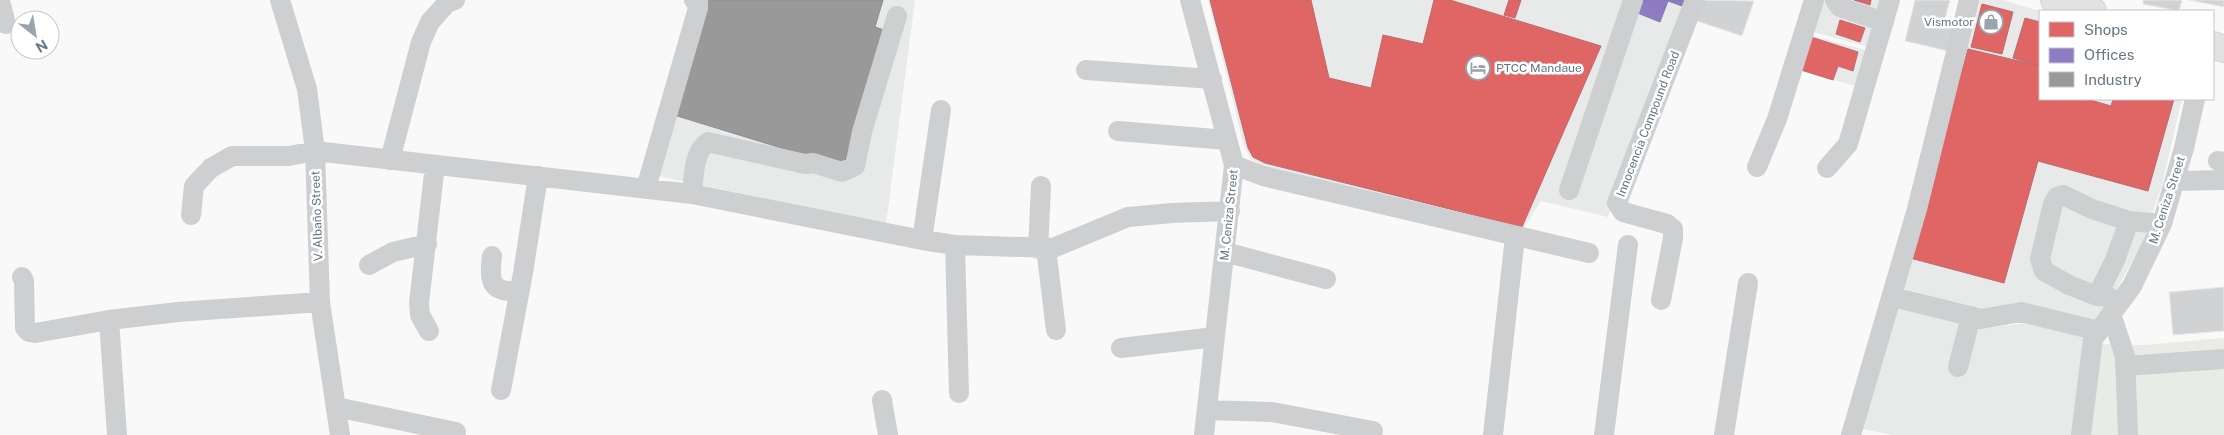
<svg xmlns="http://www.w3.org/2000/svg" width="2224" height="435" font-family="'Public Sans',sans-serif">
	<style>
		.built { fill: #e8e9e9 }
		.green { fill: #e8ebe6 }
		.shops { fill: #e06666; stroke: #bb6b6f }
		.offices { fill: #8e7cc3; stroke: #827ab0 }
		.industry { fill: #999; stroke: #898e92 }
		.building { fill: #d0d2d3; stroke: #e8e8e8 }
		.lines { fill: none; stroke-linecap: round; stroke-linejoin: round }
		.major-casing { stroke: #d5d6d7; stroke-width: 28 }
		.minor { stroke: #cecfd0; stroke-width: 20 }
		.major { stroke: #e1e2e2; stroke-width: 26 }
		.labels { text-anchor: middle; dominant-baseline: central; stroke-width: 5; stroke-linejoin: round; paint-order: stroke }
		.poi-label { font-size: 12px; fill: #657683; stroke: #fff; text-anchor: end }
		.street-label { font-size: 12px; fill: #657683; stroke: #fff }
	</style>
	<rect width="100%" height="100%" fill="#f9f9f9"/>
	<path class="built" d="M707,0h208l-29,224 -233,-49z
		M1208,0h481l-81,217 -67,-16 -19,30 -259,-65 -12,-7 -7,-13z
		M1820,0h66l-14,48 -62,-17z
		M1974,0h28l38,11v88h142l-20,86 -19,57 -45,81 -118,-13 -82,-23z
		M1809,35l60,16 -11,36 -59,-17z
		M1892,307l86,22 48,-6 62,13 -13,99h-183l-33,-7z"/>
	<path class="green" d="M2224,338v97h-136l12,-91 43,1z"/>
	<path class="shops" d="M1210,0h101l18,78 42,10 12,-53 40,9 11,-44h16l151,46 -79,181 -257,-64 -12,-6 -5,-9z
		M1509,0h12l-6,18 -11,-3z
		M1854,0h17l-1,5z
		M1982,4l31,8 -11,42 -31,-7z
		M2025,18l15,4v44l-27,-8z
		M1840,20l25,8 -5,14 -24,-8z
		M1811,37l47,15 -5,19 -15,-5 -5,14 -32,-10z
		M1968,49l72,17v33h47l24,7 2,-7h61l-26,92 -110,-30 -34,122 -94,-25z"/>
	<path class="offices" d="M1640,0h44l-2,6 -14,-5 -8,21 -25,-10z"/>
	<path class="industry" d="M709,0h174l-8,27 12,4 -44,136 -169,-52z"/>
	<path class="building" d="M1700,0l54,1 -12,35 -48,-16z
		M1915,0h35l-6,23 10,2 -6,26 -43,-10z
		M2143,0h39l-3,11 -36,-7z
		M2189,0h35v7z
		M2224,287v44l-51,4 -4,-43z"/>
	<g class="lines">
		<g class="major-casing">
			<path id="major" d="M2054,0l39,11
				M2213,45l11,4"/>
		</g>
		<path class="minor" d="M280,0l27,89 8,62 5,151 20,133
			M1190,0l44,165 -30,270
			M1835,0l5,7 44,15
			M0,1l6,23
			M1086,70l126,9
			M1118,131l109,9
			M390,160l31,-118 9,-20 17,-19 8,-3
			M2218,161l6,1
			M1234,165l29,11 326,77
			M1757,167l20,-48 37,-119
			M1827,168l21,-24 42,-144
			M2175,181l49,-1
			M646,188l52,-180v-6l-4,-2
			M1569,190l64,-190
			M692,194c2,-17 1,-42 16,-52l97,22 8,-1 29,9 13,-6 7,-34 35,-116
			M191,215l3,-29 17,-18 21,-12h57l26,-5 377,43 230,46 33,5 98,3 75,-31 44,-4 58,-2
			M922,240l19,-130
			M955,245l4,148
			M1046,248l10,82
			M1038,249l3,-63
			M1225,252l101,27
			M492,256c-3,25 -2,37 27,35
			M369,265l24,-13 34,-8
			M22,277l2,4 1,47 4,4 6,1 74,-13 69,-8 142,-10
			M2097,296l-28,-11 -25,-14 -4,-12 13,-55 4,-7 6,-2 29,14 37,12
			M1893,297l88,22 40,-7 78,19
			M2109,297l-12,-1 18,-36 14,-39 33,3
			M1661,300l12,-62v-9l-6,-5 -44,-12 -6,-9 78,-203
			M2111,314l14,42 3,79
			M109,320l8,115
			M429,331l-9,-16 -1,-12 16,-138
			M1121,348l94,-11
			M2125,366l99,-7
			M1958,367l13,-51
			M501,390l22,-117 15,-97
			M882,400l6,35
			M336,407l120,25
			M1208,410l64,2 101,19
			M1493,435l22,-198
			M1604,435l24,-190
			M1724,435l24,-152
			M1851,435l66,-226 52,-209
			M2081,435l12,-96 39,-53 30,-62 22,-76 11,-49"/>
		<use href="#major" class="major"/>
	</g>
	<defs>
		<g id="shop-ring" transform="scale(1.25)"><circle r="9.5" fill="#fff" stroke="#99a4ac" stroke-width="1.5"/><path d="M-5-2.5h2.3a2.7 3.5 0 0 1 5.4 0H5L5.5 6h-11ZM-1.5-2.5h3a1.5 2.3 0 0 0-3 0Z" fill="#99a4ac"/></g>
		<g id="hotel-ring" transform="scale(1.25)"><circle r="9.5" fill="#fff" stroke="#99a4ac" stroke-width="1.5"/><path d="M-6-4.5h1.5V1H6V5H4.5V3h-9V5H-6ZM-4 0a1.8 1.8 0 1 1 3.6 0ZM.5 0V-2.5h3Q6-2.5 6 0Z" fill="#99a4ac"/></g>
	</defs>
	<g fill-rule="evenodd">
		<use href="#shop-ring" x="1991" y="22"/>
		<use href="#hotel-ring" x="1478" y="68"/>
	</g>
	<g class="labels">
		<g class="poi-label">
			<text x="1974" y="22">Vismotor</text>
			<text x="1496" y="68" text-anchor="start">PTCC Mandaue</text>
		</g>
		<g class="street-label">
			<text transform="translate(1648 124) rotate(-69)">Innocencia Compound Road</text>
			<text transform="translate(2167 200) rotate(-72)">M. Ceniza Street</text>
			<text transform="translate(1229 215) rotate(-84)">M. Ceniza Street</text>
			<text transform="translate(317 216) rotate(-92)">V. Albaño Street</text>
		</g>
	</g>
	<rect x="2039" y="10" width="175" height="90" fill="#ffffff" stroke="#c1c8cd"/>
	<rect x="2049" y="22" width="25" height="15" fill="#e06666" stroke="#c1c8cd"/>
	<text x="2084" y="35" font-size="15" fill="#657683">Shops</text>
	<rect x="2049" y="48" width="25" height="15" fill="#8e7cc3" stroke="#c1c8cd"/>
	<text x="2084" y="60" font-size="15" fill="#657683">Offices</text>
	<rect x="2049" y="72" width="25" height="15" fill="#999999" stroke="#c1c8cd"/>
	<text x="2084" y="85" font-size="15" fill="#657683">Industry</text>
	<g transform="translate(35 35) rotate(149)"><circle r="24" fill="#ffffff" stroke="#c1c8cd"/>
	<path d="M0-4L9 19L0 12L-9 19Z" fill="#99a4ac"/>
	<text y="-8" font-size="14" font-weight="bold" text-anchor="middle" fill="#657683">N</text>
	</g>
</svg>
